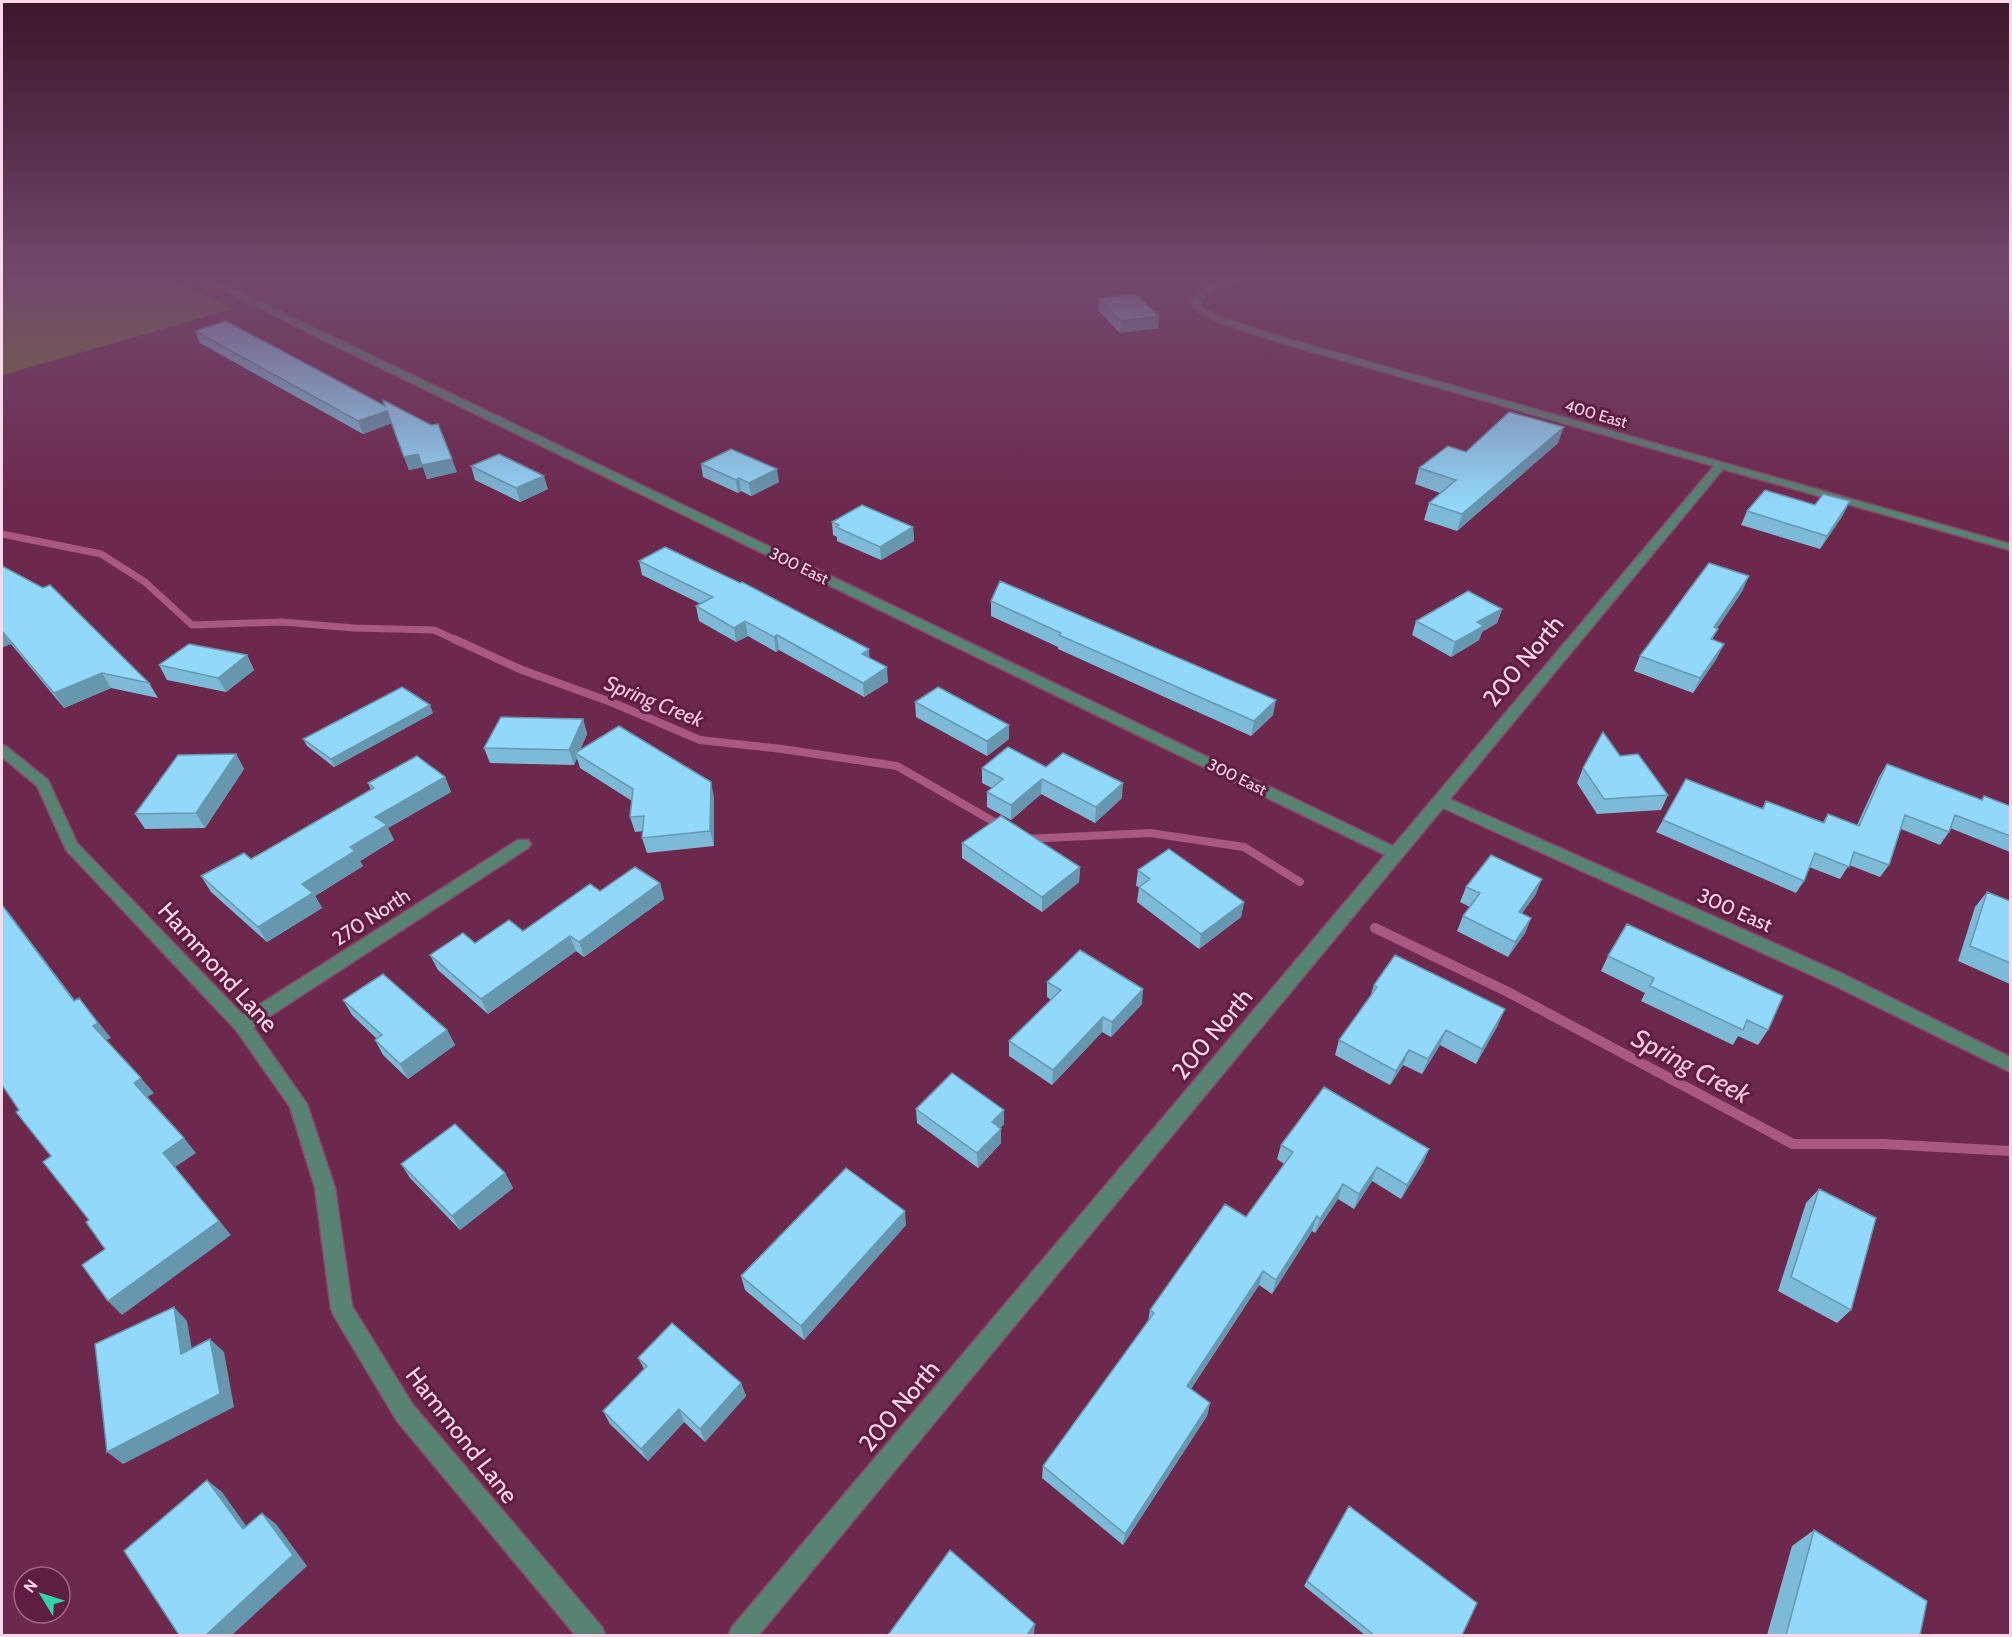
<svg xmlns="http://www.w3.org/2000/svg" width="2012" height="1637" font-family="Cabin,sans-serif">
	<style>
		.green { fill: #6f6f34 }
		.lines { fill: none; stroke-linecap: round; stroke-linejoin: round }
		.stream-far2 { stroke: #a95881; stroke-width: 7 }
		.stream-far1 { stroke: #a95881; stroke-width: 8 }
		.stream { stroke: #a95881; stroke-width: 10 }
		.minor-casing { stroke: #874869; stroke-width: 3 }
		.minor { fill: #588272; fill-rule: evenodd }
		.wall { fill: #7dbad7 }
		.shaded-wall { fill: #6697af }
		.building { fill: #91d8fa; stroke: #6697af; stroke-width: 1.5 }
		.labels { text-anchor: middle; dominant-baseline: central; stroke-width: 6; stroke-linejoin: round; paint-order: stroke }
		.far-street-label { font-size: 16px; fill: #fcd9e8; stroke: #601d42 }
		.street-label { font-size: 20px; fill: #fcd9e8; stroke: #601d42 }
		.water-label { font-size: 21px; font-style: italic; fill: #f7c8dd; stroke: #601d42 }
		.near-street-label { font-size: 24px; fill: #fcd9e8; stroke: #601d42 }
		.near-water-label { font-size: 26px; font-style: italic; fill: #f7c8dd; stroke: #601d42 }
	</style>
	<rect width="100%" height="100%" fill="#6d284d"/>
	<path class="green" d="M2,277h167l64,32 -231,66z"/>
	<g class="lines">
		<path class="stream-far2" d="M2,534l99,20 44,28 47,43 90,-3 72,6 80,2 24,11"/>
		<path class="stream-far1" d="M454,639l68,31 89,32 89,38 82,9 115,17 106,61
			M1025,839l125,-6 94,14 56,35"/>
		<path class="stream" d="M1375,928l133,64 285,152h91l126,7"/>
		<g class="minor-casing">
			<path id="minor" d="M199,277h9l1185,569 321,-380 -432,-123 -62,-20 -25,-13 -3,-10c12,-14 33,-23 52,-23l-36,16 -8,7 3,9 23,10 62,20 722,205v6l-287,-81 -273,330 391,174 169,84v15l-181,-89 -386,-175 -685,828h-30l4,-9 653,-772 -1064,-516z
				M2,745l5,2 41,33 29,63 166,172 275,-175h10l3,4 -3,4 -275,179 54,77 28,84 17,118 61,99 189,222 4,9h-30l-179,-215 -63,-105 -3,-7 -16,-121 -25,-81 -54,-77 -170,-180 -29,-64 -35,-29z"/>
		</g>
		<use href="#minor" class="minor"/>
	</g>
	<path class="wall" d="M1098,298l61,18 -1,12 -38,5 -22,-23z
		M195,331l190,75 72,66 -30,7 -4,-12 -14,3 -17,-47 -29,11 -163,-91z
		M1558,443l-101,88 -33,-11 5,-17 11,-10 -25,-9 4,-16 47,-16z
		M701,464l78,18 -28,14 -10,-5 -3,2 -35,-16z
		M471,466l77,23 -28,13 -45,-22z
		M1747,511l96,4 -23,34 -79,-24z
		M832,522l81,5 1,14 -33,19 -44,-19v-4l-4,-2z
		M639,561l231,97 18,24 -24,15 -85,-47 -3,2 -28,-16 -12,6 -37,-21 -3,-15 5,-2 -59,-29z
		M2,566l147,117 9,15 -47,-10 -47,20 -53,-64 -8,3 -1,-2z
		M1743,590l-26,38 1,1 -6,11 5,18 -24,35 -59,-22 6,-15z
		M991,601l282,114 -22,21 -193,-87v-2l-67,-31z
		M1502,609l-5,14 -15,9 -3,8 -28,17 -39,-22 4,-14z
		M247,655l7,15 -28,22 -59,-12 -8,-15z
		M915,702l94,37 -22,17 -71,-39z
		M433,713l-99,54 -27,-21 -4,-7z
		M583,719l4,15 -7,16 134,47v49l-67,7 -5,-15 1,-7 -8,1 -5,-15 2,-16 -52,-33 -3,-10 -3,7 -84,-2 -6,-15z
		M236,754l8,15 -39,59 -60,1 -10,-15z
		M1620,756l48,39 -7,15 -64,4 -20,-31 6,-15z
		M1887,764l94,36 3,-4 26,10v46l-60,-24 -1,4 -9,13 -39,-16 -12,36 -9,12 -31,-12 -9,14 -31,-12 -5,14 -8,12 -140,-61 7,-12 99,-12 4,-7 57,21 5,-8 29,11 22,-48z
		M1046,767l76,31 -27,25 -54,-29 -30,26 -24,-13v-15l5,-4 -10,-5v-15z
		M445,777l6,15 -63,36 6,12 -34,21 3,5 -48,30 7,12 -55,34 -56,-50 -10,-16 50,-17 120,-69 -3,-7z
		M962,843l118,24 -1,15 -37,30 -80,-54z
		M1138,870l106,32 -3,15 -42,32 -62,-47 2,-15 -3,-1z
		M660,883l4,16 -80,58 -8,-6 -88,63 -50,-44 -8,-15 93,-24 77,-40z
		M1466,887l70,7 -14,19 9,5 -6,15 -17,24 -51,-26 6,-15 7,-9 -10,-5z
		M1987,892l23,9v83l-52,-23 17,-54z
		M1608,956l160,74 -10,15 -20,-9 -5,9 -92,-44 4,-8 -44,-22z
		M1047,982l95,22 -31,33 -9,-5 -50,53 -43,-29v-15l42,-41 -4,-3z
		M1374,985l124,40 -22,39 -36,-19 -18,29 -19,-9 -13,20 -55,-30 4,-15 31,-43z
		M343,1000l104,30 8,15 -47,34 -25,-24 -8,-15 2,-1 -25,-24z
		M916,1109l88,15 -4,4 1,15 -23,25 -61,-45z
		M1281,1145l148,4 -6,14 -22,36 -29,-18 -18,28 -16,-10 -23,34 -3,-2 -40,63 -13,-9 -68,104 19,14 -3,13 -84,129 -81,-67 1,-12 105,-144 2,-12 96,-93 38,-53 -7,-5z
		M401,1164l104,9 8,15 -53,42 -50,-52z
		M1819,1189l32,121 -14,13 -59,-32 28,-88z
		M906,1225l-102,115 -59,-50 -4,-14z
		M638,1358l103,25 5,13 -41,46 -21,-20 -36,39 -38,-37 -7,-13 41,-42z
		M1349,1506l113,129h-97l-61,-49z
		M1814,1530l106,105h-153l25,-89z"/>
	<path class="shaded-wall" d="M1159,316l-1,12 -38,5 1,-12z
		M387,411l5,12 -29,11 -5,-13z
		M1564,427l-6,16 -101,88 5,-17z
		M418,454l5,13 -14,3 -5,-13z
		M452,459l5,13 -30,7 -5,-14z
		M777,469l2,13 -28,14 -2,-13z
		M544,476l4,13 -28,13 -4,-14z
		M739,478l2,13 -3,2 -2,-13z
		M1850,501l-7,14 -23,34 7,-13z
		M913,527l1,14 -33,19 -1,-13z
		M1749,576l-6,14 -35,52 6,-15z
		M1502,609l-5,14 -15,9 -3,8 -28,17 4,-15 22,-20z
		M745,621l3,15 -12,6 -2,-14z
		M2,631l9,13 -8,3 -1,-3z
		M777,635l2,15 -3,2 -2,-15z
		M1724,644l-7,14 -24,35 7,-15z
		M869,649l1,15 -8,-10z
		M247,655l7,15 -28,22 -8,-14z
		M887,667l1,15 -24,15 -1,-14z
		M102,673l9,15 -47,20 -10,-15z
		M1276,700l-3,15 -22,21 3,-15z
		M430,705l3,8 -99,54 -3,-8z
		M583,719l4,15 -9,21 -3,-2 2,5 -3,7 -5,-15z
		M1009,725v14l-22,17v-15z
		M236,754l8,15 -39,59 -9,-15z
		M445,777l6,15 -63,36 6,12 -34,21 3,5 -48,30 7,12 -55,34 -9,-15 44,-43 48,-37 25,-30z
		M1042,779l-1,15 -30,26v-15z
		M711,782l3,15v49l-4,-15z
		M1123,783l-1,15 -27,25 1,-16z
		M1080,867l-1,15 -37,30v-15z
		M1542,879l-6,15 -24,33 7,-15z
		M660,883l4,16 -80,58 -5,-15z
		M1244,902l-3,15 -42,32 2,-15z
		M2,905l7,8 78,103 -13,-15z
		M1531,918l-6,15 -17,24 7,-15z
		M570,936l6,15 -88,63 -7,-15z
		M1143,989l-1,15 -31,33 1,-15z
		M1505,1009l-7,16 -22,39 6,-15z
		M91,1013l20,25 -6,3 -12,-15z
		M1103,1017l-1,15 -50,53 1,-15z
		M447,1030l8,15 -47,34 -8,-15z
		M1446,1030l-6,15 -18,29 6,-15z
		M1409,1050l-6,15 -13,20 6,-14z
		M141,1078l13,15 -8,5 -12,-15z
		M1004,1110v14l-12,13v-15z
		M1001,1129v14l-23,25 -1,-15z
		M184,1138l12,15 -21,14 56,68 -109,80 -14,-14 55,-148z
		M1429,1149l-6,14 -22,36 6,-14z
		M1377,1167l-5,14 -18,28 5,-15z
		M505,1173l8,15 -53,42 -8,-14z
		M1343,1184l-5,15 -23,34 5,-14z
		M905,1211l1,14 -102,115 -3,-14z
		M1317,1216l-5,15 -40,63 4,-14z
		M1263,1271l-4,14 -75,114 3,-13z
		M174,1307l13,14 8,46 -14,-13z
		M210,1339l14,13 10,55 -111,57 -16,-12z
		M741,1383l5,13 -41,46 -5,-13z
		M1210,1403l-3,13 -84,129 2,-11z
		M679,1409l5,13 -36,39 -7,-12z
		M207,1480l15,12 35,49 -14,-12z
		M262,1513l14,11 31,42 -75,69h-26z
		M1035,1624l-1,10 -1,1h-6z"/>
	<path class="building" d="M1135,294l24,22 -38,5 -23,-23z
		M226,321l159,85 -2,-6 48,25 7,-1 14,35 -30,6 -4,-11 -14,3 -17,-46 -29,10 -163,-90z
		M1509,412l55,15 -102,87 -33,-11 27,-23 -37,-12 29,-22 18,6z
		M731,449l46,20 -28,14 -10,-5 -3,2 -35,-16z
		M499,454l45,22 -28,12 -45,-22z
		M1765,490l50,15 8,-11 27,7 -23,35 -80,-25z
		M862,505l51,22 -33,20 -44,-20 3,-2 -7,-3z
		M665,547l75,36 2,-1 127,67 -7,5 25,13 -24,16 -86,-48 -3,2 -29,-16 -11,7 -38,-22 17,-9 -74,-36z
		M1709,563l40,13 -35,51 4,2 -7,10 13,5 -24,34 -60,-22z
		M2,566l41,22 7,-3 99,98 -47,-10 -48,20 -52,-62z
		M1000,581l276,119 -22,21 -195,-86 2,-2 -70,-32z
		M1468,591l34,18 -25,13 7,4 -29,16 -39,-21z
		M189,644l58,11 -29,23 -59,-13z
		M402,687l28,18 -99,54 -28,-20z
		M938,687l71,38 -22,16 -72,-39z
		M501,717l82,2 -14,31 -85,-2z
		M619,726l92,56 -1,49 -68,7 2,-22 -14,1 3,-28 -58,-36z
		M1603,732l17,24 18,-2 30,41 -64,4 -21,-31z
		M1008,747l38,20 17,-14 60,30 -27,24 -54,-28 -31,26 -24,-13 16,-13 -21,-11z
		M236,754l-40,59 -61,1 43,-59z
		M417,756l28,21 -70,40 12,8 -37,22 5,4 -53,33 11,9 -55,34 -57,-51 43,-23 7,6 123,-71 -6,-5z
		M1887,764l95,36 2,-4 26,10v30l-55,-21 -6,17 -44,-17 -16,50 -35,-13 -5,15 -34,-14 -11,28 -141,-61 23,-41 77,30 3,-8 58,22 4,-9 31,12z
		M1001,816l79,51 -38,30 -80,-54z
		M1169,849l75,53 -43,32 -62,-47 11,-8 -12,-9z
		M1491,855l51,24 -23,33 12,6 -16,24 -52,-26 17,-23 -14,-6z
		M635,867l25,16 -81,59 -9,-6 -89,63 -51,-44 33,-22 12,10 34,-23 14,11 67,-47 10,7z
		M1987,892l23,9v62l-40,-17z
		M2,905l72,96 5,-3 19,25 -5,3 48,52 -7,5 50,55 -21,15 56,68 -111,80 -26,-36 23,-16 -19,-27 3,-2 -46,-58 8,-6 -35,-44 3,-2 -17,-25z
		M1627,924l156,72 -15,34 -21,-10 -4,10 -93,-44 4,-8 -46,-22z
		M1080,950l63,39 -31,33 -9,-5 -50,53 -44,-29 52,-51 -14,-8z
		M1395,955l110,54 -23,40 -36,-19 -18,29 -19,-9 -13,21 -57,-31 38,-53 -3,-2z
		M383,974l64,56 -47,34 -25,-24 7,-5 -39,-35z
		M952,1073l52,37 -12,12 9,7 -24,24 -61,-44z
		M1324,1087l105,62 -22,36 -30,-18 -18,27 -16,-10 -23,35 -3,-3 -41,64 -13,-9 -76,115 23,17 -85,131 -82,-68 111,-153 -4,-3 75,-106 21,13 47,-65 -12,-7z
		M455,1124l50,49 -53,43 -51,-52z
		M846,1168l59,43 -104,115 -60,-50z
		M1819,1189l57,29 -25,92 -60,-33z
		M174,1307l7,47 29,-15 10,55 -113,58 -12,-108z
		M672,1323l69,60 -41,46 -21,-20 -38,40 -38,-38 44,-45 -9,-8z
		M207,1480l36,49 19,-16 31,42 -87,80h-27l-55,-84z
		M1349,1506l128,97 -15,32h-88l-67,-54z
		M1814,1530l113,71 -7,34h-134z
		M950,1550l85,74 -8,11h-139z"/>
	<linearGradient id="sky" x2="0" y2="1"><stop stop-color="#3c162a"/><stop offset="0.55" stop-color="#72486d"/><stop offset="1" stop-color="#72486d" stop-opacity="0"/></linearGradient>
	<rect width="2012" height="506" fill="url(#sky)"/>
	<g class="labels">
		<g class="far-street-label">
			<text transform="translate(1596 414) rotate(16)">400 East</text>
			<text transform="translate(799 566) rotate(26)">300 East</text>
			<text transform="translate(1237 777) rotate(26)">300 East</text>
		</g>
		<g class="street-label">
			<text transform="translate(1735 910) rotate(24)">300 East</text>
			<text transform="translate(371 917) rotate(-33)">270 North</text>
		</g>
		<g class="water-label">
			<text transform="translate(654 701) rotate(22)">Spring Creek</text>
		</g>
		<g class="near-street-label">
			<text transform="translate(1523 661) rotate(-50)">200 North</text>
			<text transform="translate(218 967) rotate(48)">Hammond Lane</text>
			<text transform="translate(1212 1034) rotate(-50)">200 North</text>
			<text transform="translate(899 1406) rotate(-50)">200 North</text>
			<text transform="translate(462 1435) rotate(52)">Hammond Lane</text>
		</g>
		<g class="near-water-label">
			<text transform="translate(1691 1066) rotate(28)">Spring Creek</text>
		</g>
	</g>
	<rect width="2012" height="1637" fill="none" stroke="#fcd9e8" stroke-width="6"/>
	<g transform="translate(42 1595) rotate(308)"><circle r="28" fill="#601d42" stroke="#9e6884" stroke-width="1.5"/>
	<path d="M0-4.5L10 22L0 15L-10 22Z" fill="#32d4a9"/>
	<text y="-9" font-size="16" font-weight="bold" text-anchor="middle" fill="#fcd9e8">N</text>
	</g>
</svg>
